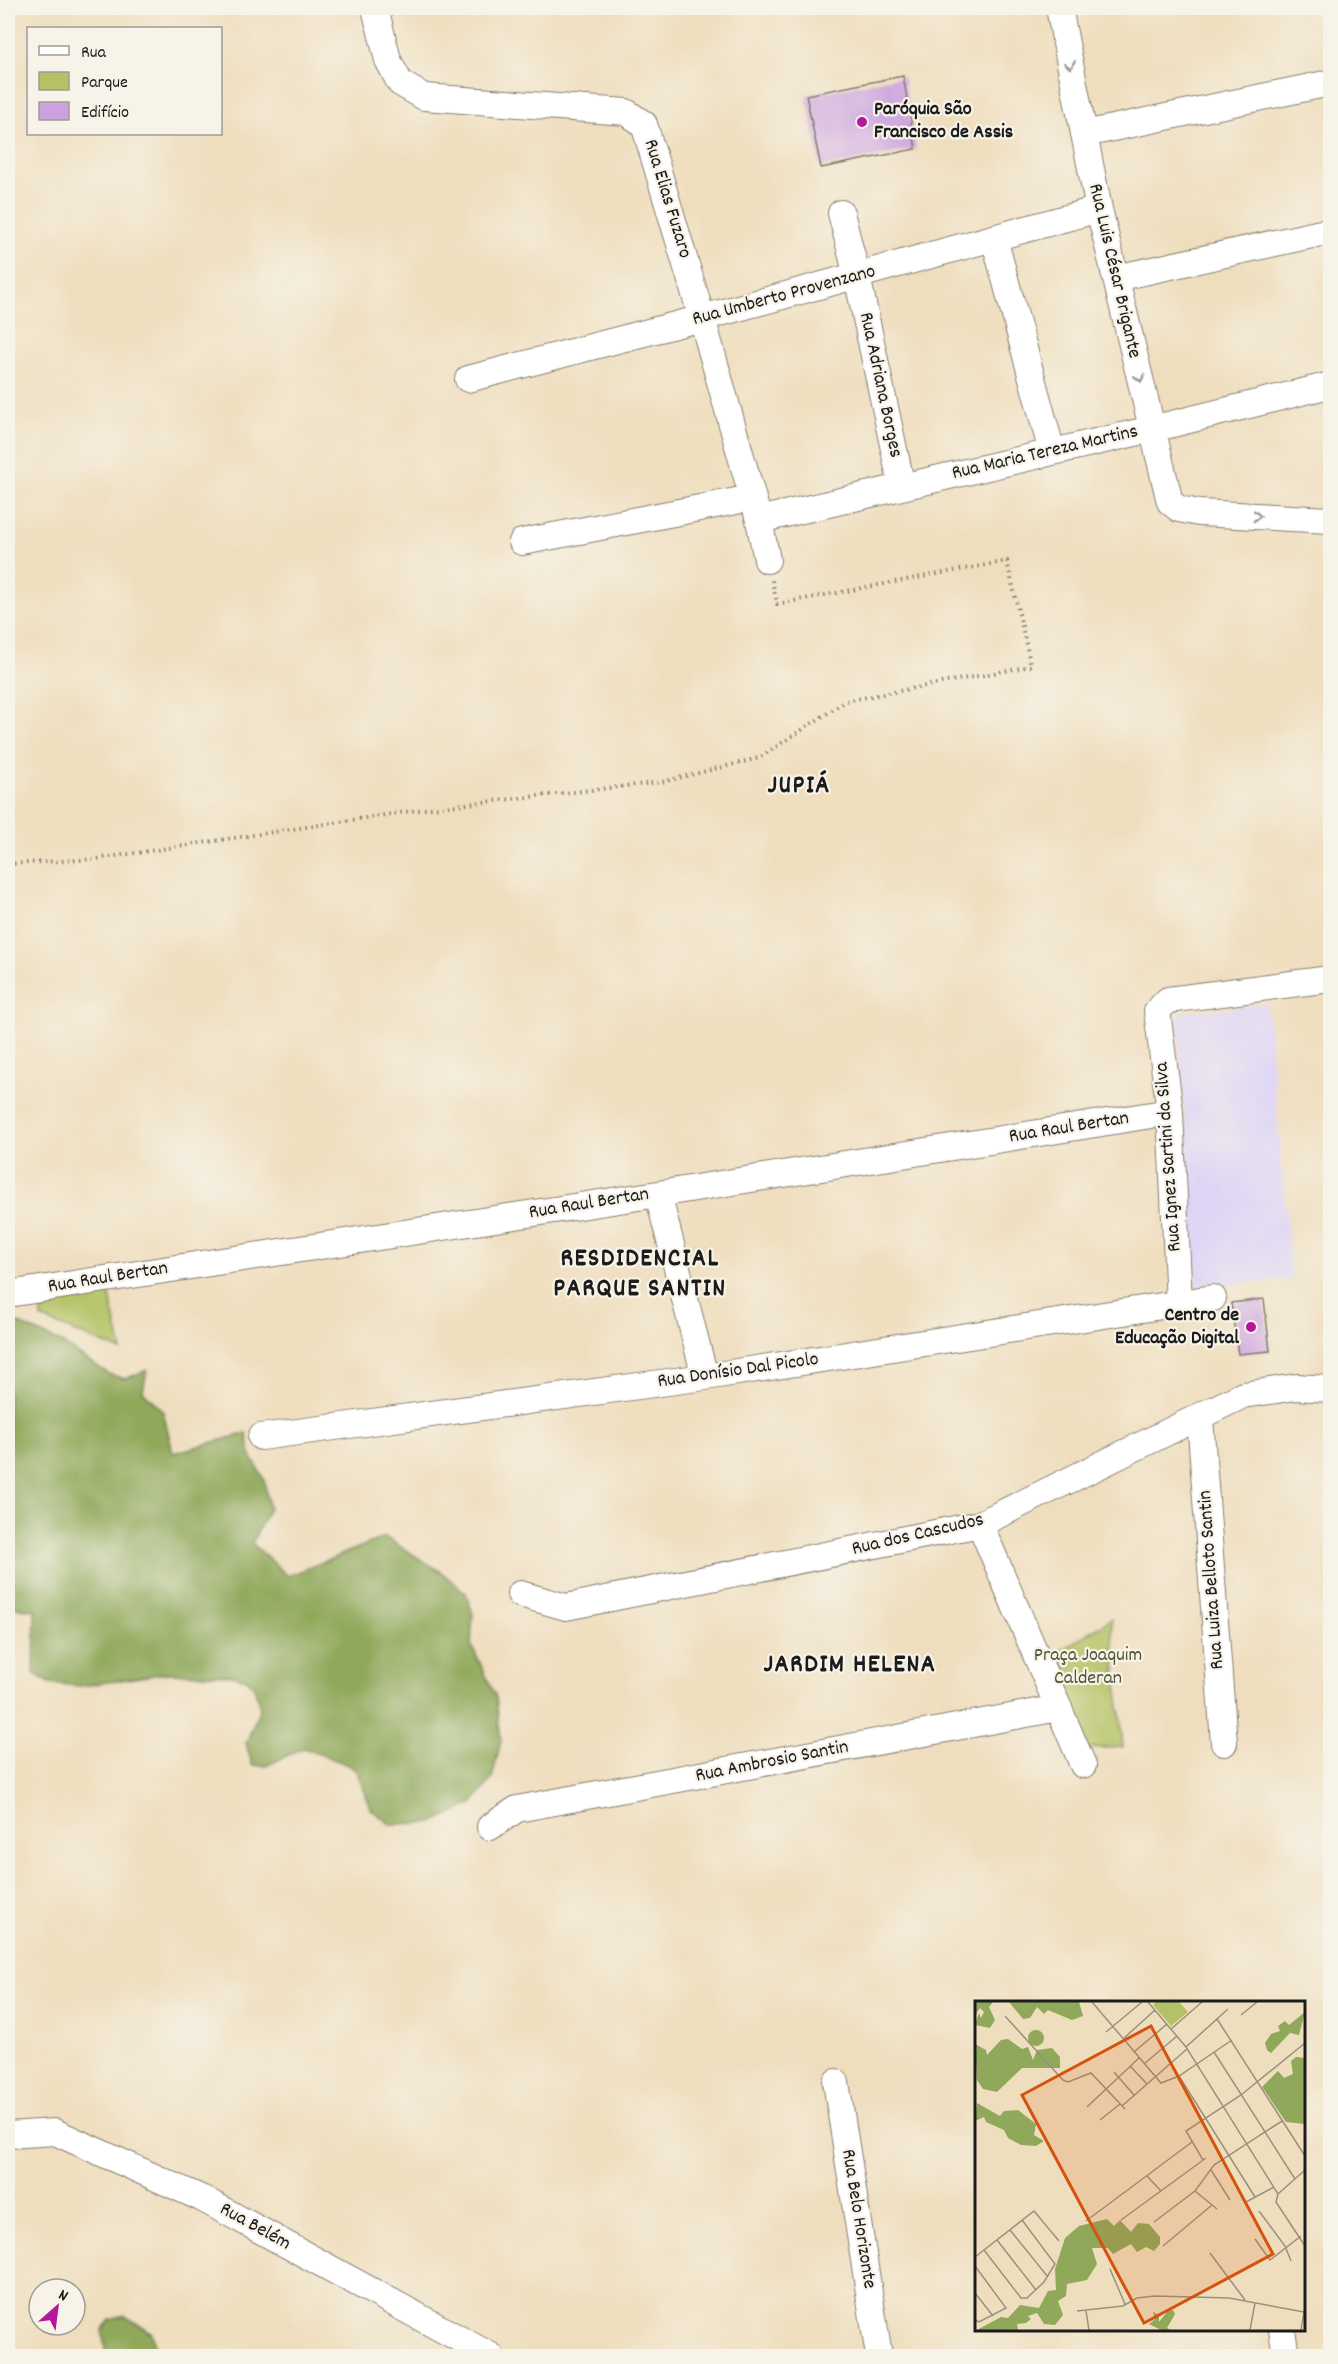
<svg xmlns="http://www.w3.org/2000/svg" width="1338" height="2364" font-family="Dekko,sans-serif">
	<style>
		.built { fill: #ded5f5 }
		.green { fill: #b4c265; stroke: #686f40; stroke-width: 1.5 }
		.forest { fill: #8fa85a; stroke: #56623b; stroke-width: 1.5 }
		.building { fill: #cba1de }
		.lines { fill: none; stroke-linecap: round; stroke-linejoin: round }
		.minor-casing { stroke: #867d6d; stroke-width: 28 }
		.path { stroke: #867d6d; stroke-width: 4; stroke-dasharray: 1.5 4.5; stroke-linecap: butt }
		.minor { stroke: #fff; stroke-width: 26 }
		.oneway { stroke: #999 }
		.poi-dot { fill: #b5179e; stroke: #f7f3e8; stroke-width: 2 }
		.labels { text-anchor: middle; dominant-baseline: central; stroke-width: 4.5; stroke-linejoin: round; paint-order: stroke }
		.poi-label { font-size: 20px; font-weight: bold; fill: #1c1c1c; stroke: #f7f3e8; text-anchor: start }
		.street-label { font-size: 20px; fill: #1c1c1c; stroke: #f7f3e8 }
		.park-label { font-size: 20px; fill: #515636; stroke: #f7f3e8 }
		.district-label { font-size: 26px; font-weight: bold; letter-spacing: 1.5px; fill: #1c1c1c; stroke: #f7f3e8 }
		.inset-road { fill: none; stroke: #9b907d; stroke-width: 1.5 }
		.view { fill: #d4530e; fill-opacity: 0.15; stroke: #d4530e; stroke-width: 3 }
		.inset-edge { fill: none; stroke: #1c1c1c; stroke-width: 3 }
	</style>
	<rect width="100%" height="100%" fill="#f7f3e8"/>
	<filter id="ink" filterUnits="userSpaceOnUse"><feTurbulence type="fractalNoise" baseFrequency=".0167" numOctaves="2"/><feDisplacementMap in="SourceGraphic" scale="12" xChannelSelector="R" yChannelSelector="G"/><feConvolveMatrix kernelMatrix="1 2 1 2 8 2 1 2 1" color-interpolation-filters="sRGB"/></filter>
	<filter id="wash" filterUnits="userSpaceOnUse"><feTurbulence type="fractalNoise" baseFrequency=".008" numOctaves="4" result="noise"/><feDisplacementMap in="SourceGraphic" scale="24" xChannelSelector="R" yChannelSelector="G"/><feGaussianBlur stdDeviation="1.35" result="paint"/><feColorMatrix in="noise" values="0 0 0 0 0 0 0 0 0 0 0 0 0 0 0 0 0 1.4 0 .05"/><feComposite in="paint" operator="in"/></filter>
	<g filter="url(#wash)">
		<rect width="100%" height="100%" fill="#efdebe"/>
		<path class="built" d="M1267,1004l25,275 -95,8 -20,-274z"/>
		<path class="green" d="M109,1292l13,59 -81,-33v-12z
			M1111,1619l12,128 -37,2 -31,-95z"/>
		<path class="forest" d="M8,1319l52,23 49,32 16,5 22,-9 -4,21 20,20 10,42 74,-20 3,21 14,25 5,29 -17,35 36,33 97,-39 55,34 26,22 7,21 -2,30 25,53 5,44 -9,38 -20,25 -40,19 -42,1 -19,-15 -14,-37 -8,-7 -46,-17 -37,18 -14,-1 -6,-22 14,-35 -6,-21 -7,-8 -15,-4 -65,-2 -85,13 -33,-3 -15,-10 1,-63 -27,-4z
			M125,2316l27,17 5,23h-51l-4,-26 8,-10z"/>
		<g id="blocks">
			<path class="building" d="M903,76l13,73 -95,19 -15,-73z
				M1264,1299l6,52 -32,3 -7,-51z"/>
		</g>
	</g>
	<g filter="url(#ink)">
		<use href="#blocks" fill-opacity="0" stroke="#867d6d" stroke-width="1.5"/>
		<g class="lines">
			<g class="minor-casing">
				<path id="minor" d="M375,8l13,52 12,23 24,14 202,15 18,12 58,194 57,202 8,40
					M1059,8l40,201 71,293 9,7 20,4 131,7
					M1084,134l246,-51
					M841,213l16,63 45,211
					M994,238l58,214
					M1116,278l214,-47
					M468,379l234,-61 397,-109
					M759,520l393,-91 178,-44
					M522,542l230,-44
					M658,1194l47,183
					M8,1294l650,-100 512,-82
					M1179,1303l-9,-191 -13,-101 11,-11 162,-21
					M1200,1418l24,325
					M261,1437l444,-60 508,-79
					M980,1524l103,241
					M520,1594l46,13 414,-83 263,-129 53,-8 34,2
					M490,1827l27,-18 542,-101
					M836,2082l43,274
					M8,2135l47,-3 148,67 288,157
					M1282,2330l4,26"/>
			</g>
			<path class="path" d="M8,864l88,-5 335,-51 231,-26 97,-24 87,-57 185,-35 -24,-105 -230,43 -5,-24"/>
			<use href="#minor" class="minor"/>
		</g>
		<defs><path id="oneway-chevron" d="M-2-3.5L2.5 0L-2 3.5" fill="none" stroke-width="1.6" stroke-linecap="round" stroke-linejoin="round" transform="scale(1.5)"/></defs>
		<g class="oneway">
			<use href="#oneway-chevron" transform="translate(1070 65) rotate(79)"/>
			<use href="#oneway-chevron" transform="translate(1140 378) rotate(76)"/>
			<use href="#oneway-chevron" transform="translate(1257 516) rotate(3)"/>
		</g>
	</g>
	<g class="poi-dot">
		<circle cx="862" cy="122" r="6"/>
		<circle cx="1251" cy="1327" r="6"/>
	</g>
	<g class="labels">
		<g class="poi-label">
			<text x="874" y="110">Paróquia São<tspan x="874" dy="23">Francisco de Assis</tspan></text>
			<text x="1239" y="1316" text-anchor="end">Centro de<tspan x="1239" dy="23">Educação Digital</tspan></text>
		</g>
		<g class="street-label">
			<text transform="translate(667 199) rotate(73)">Rua Elias Fuzaro</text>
			<text transform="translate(1114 271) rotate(77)">Rua Luis César Brigante</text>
			<text transform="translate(784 296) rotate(-15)">Rua Umberto Provenzano</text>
			<text transform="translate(880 385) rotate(78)">Rua Adriana Borges</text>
			<text transform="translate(1045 453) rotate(-13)">Rua Maria Tereza Martins</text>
			<text transform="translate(1069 1128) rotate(-9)">Rua Raul Bertan</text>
			<text transform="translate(1169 1157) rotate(-94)">Rua Ignez Sartini da Silva</text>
			<text transform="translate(589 1204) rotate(-9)">Rua Raul Bertan</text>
			<text transform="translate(108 1278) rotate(-9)">Rua Raul Bertan</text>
			<text transform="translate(738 1371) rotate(-8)">Rua Donísio Dal Picolo</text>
			<text transform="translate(918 1535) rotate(-13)">Rua dos Cascudos</text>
			<text transform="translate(1212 1580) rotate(-94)">Rua Luiza Belloto Santin</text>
			<text transform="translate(772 1762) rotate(-11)">Rua Ambrosio Santin</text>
			<text transform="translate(858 2219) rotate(81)">Rua Belo Horizonte</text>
			<text transform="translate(255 2227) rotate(29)">Rua Belém</text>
		</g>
		<g class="park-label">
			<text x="1088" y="1656">Praça Joaquim<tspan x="1088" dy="23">Calderan</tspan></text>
		</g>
		<g class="district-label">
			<text x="799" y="786">JUPIÁ</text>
			<text x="640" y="1259">RESDIDENCIAL<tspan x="640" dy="30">PARQUE SANTIN</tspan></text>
			<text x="850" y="1665">JARDIM HELENA</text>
		</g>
	</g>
	<g transform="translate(975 2001)">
		<rect width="330" height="330" fill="#efdebe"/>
		<path d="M181,1h23l9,10 -17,14 -18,-21z" fill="#b4c265"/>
		<path d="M0,1h18l-4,5 6,13 -5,8 -15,-3 4,-12 2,5 3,-6 -4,-4 -5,7zM34,1h70l4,14 -11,4 -24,-10 -4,4 -7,-7 -7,11 -7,1zM330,11l-6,23 -9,-2 -19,20 -4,-3 -2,-7 6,-9 9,-3 -2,-5 7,-5 4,4zM53 37a8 8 0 1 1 16 0a8 8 0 1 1-16 0ZM33,38l14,10 6,-2 5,13 4,-10 15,-2 8,9v11h-38l-25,24 -14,-3 -6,-9 -2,-36 11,6 1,5 14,-15zM321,56l9,1 -1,66 -18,-2 -24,-35 16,-16 6,7 9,-4 -2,-13zM2,102l23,13 4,-5 14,-1 18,14 -2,11 10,6 -8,5 -15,-1 -13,-7 -4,-8 -18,-8 -2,-5 -9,4zM132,218l7,7 6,-6 11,12 7,-9 11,1 11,13v7l-6,7 -8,-4 -9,5 -6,-8 -18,10 -5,-6h-16l5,16 -10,16 -20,4 -1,12 -8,5 5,14 -8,10 -11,-1 -7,-11 -9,3 3,3 -5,4 -9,1 1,6h-41l24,-13 7,1 12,-13 19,3 9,-17 8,-1 -1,-21 10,-31 14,-12zM198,309l2,4 -8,14 4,2h-10l-12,-6 6,-5 -2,-7 6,3v7l9,-11z" fill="#8fa85a"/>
		<path class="inset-road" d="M117,1l69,81 18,-7 53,-36M173,1l38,45 92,147M266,14l16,-13M30,15l58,64 5,2 23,-9 34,36M242,18l88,137M196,28l31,-27M131,31l36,-30M148,38l32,-29M211,46l42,-38M159,51l33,-28M239,51l81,127M169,63l33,-28M155,65l17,18M139,71l20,23M204,75l76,121M147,105l65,-57M112,106l52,-49M125,119l20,-16M228,159l-17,-29 55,-36 64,-52M236,169l19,30M172,175l14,15M220,190l22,18M303,193l-2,8 29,44M303,193l27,-24M271,201l28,-15M284,210l26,35 6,15M146,219l85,-62M111,220l106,-79M179,221l41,-31 19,-26 68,-44M35,229l38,47M280,238l15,21 31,-24M22,239l39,50M188,245l49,-41M9,249l37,48h6l17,-16 11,-18 -33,-44M235,252l35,47M0,256l59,-46 25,30M0,265l31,42 -27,14 -4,-2M135,268l15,35M0,292l18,23M102,310l46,-5 14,-8 18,-2 74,2 75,14M111,310l3,19M275,329l5,-27M326,329l4,-24"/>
		<path class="view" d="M176,25l122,228 -129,69 -122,-228z"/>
		<rect width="330" height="330" class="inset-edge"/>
	</g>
	<rect width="1338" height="2364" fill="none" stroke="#f7f3e8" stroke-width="30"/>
	<rect x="27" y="27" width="195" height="108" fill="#f7f3e8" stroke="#9f9d96" stroke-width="1.5"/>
	<rect x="39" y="46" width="30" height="9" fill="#ffffff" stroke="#9f9d96" stroke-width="1.5"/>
	<text x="81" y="57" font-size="18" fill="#1c1c1c">Rua</text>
	<rect x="39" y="72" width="30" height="18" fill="#b4c265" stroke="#9f9d96" stroke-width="1.5"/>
	<text x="81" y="87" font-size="18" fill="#1c1c1c">Parque</text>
	<rect x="39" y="102" width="30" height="18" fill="#cba1de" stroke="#9f9d96" stroke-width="1.5"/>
	<text x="81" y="117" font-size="18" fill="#1c1c1c">Edifício</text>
	<g transform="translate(57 2307) rotate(28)"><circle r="28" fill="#f7f3e8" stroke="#9f9d96" stroke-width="1.5"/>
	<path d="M0-4.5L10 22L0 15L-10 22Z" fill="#b5179e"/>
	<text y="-9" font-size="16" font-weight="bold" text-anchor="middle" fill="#1c1c1c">N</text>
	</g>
</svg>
